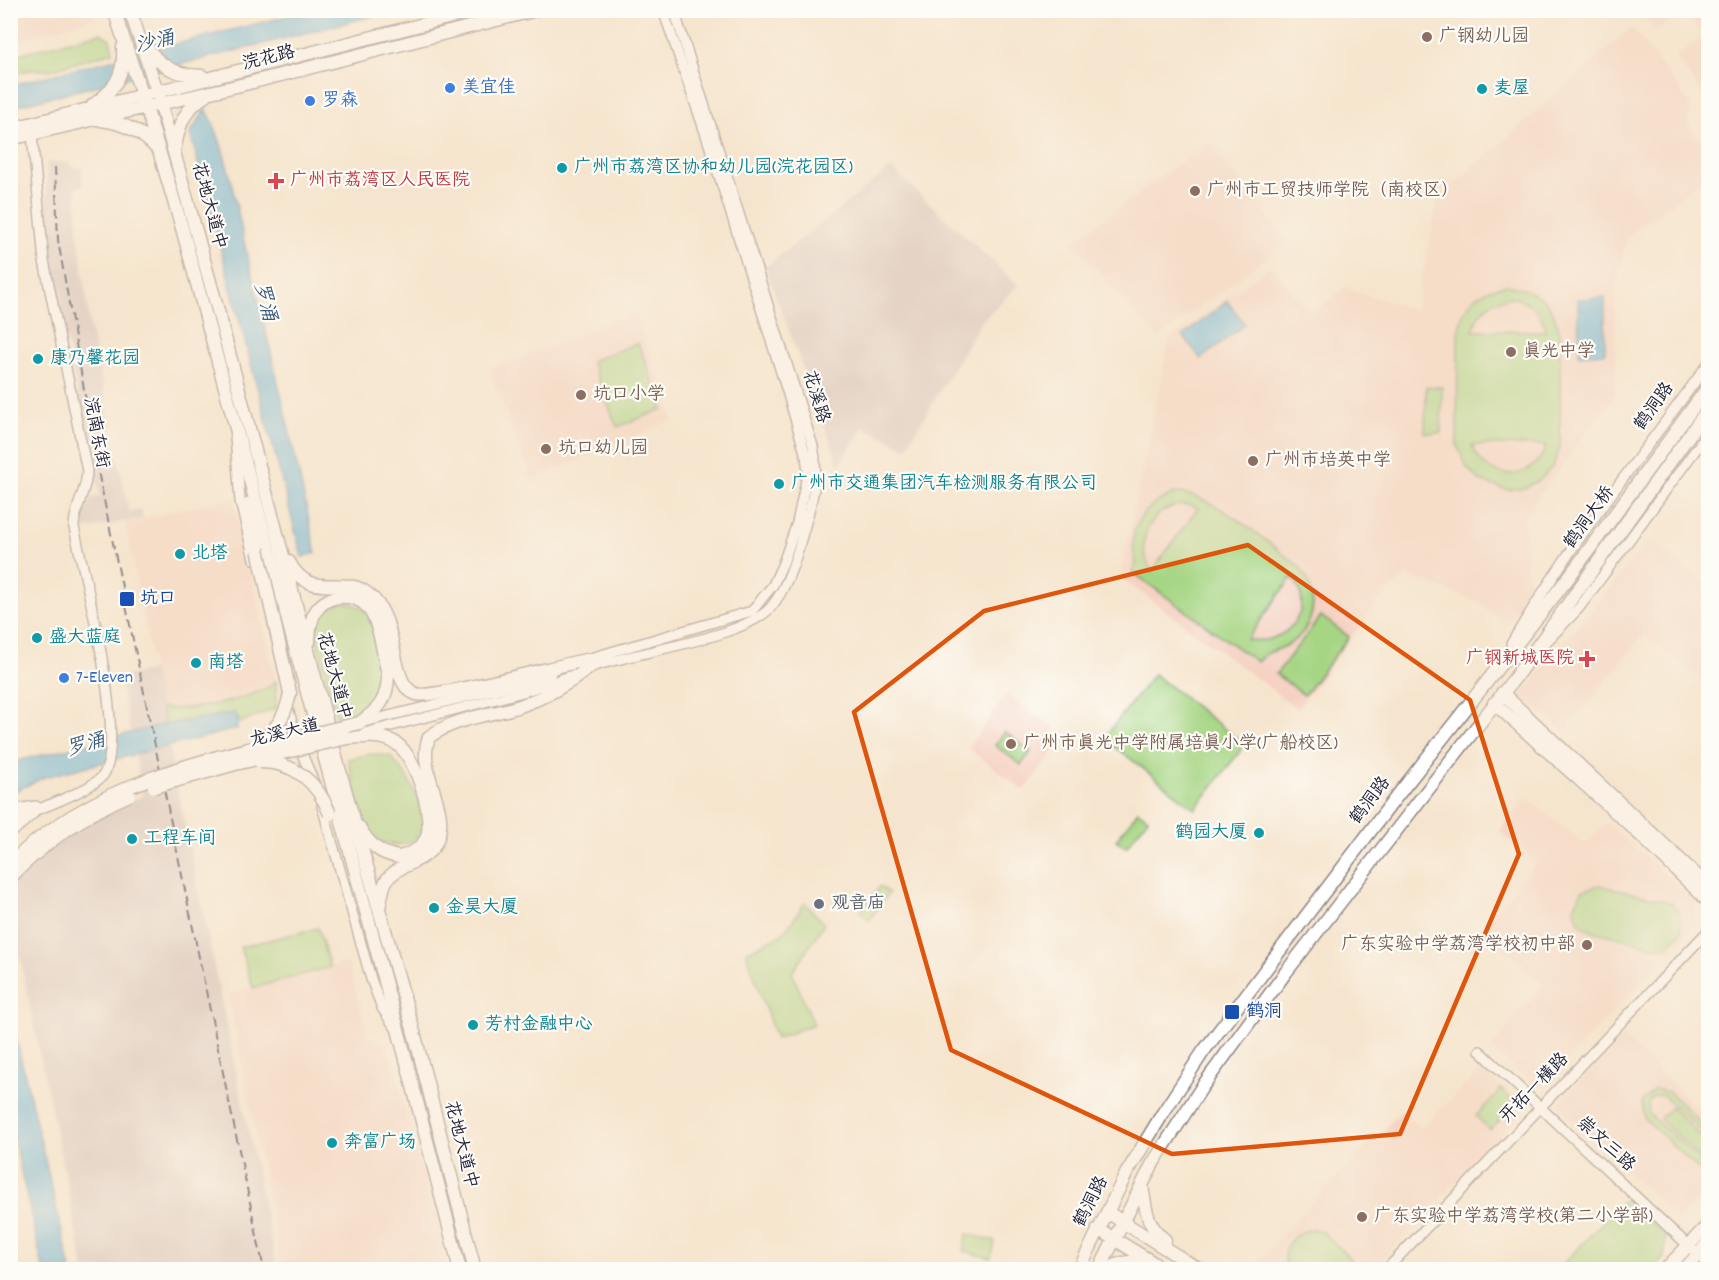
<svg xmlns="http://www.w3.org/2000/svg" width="1719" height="1280" font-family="Dekko,'LXGW WenKai TC',sans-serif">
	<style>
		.built { fill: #f5d2c2 }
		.industrial { fill: #d1bfbd }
		.green { fill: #a6d583; stroke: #647c5f; stroke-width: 1.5; fill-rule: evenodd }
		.water { fill: #5fb1da; stroke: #406a8a; stroke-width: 1.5 }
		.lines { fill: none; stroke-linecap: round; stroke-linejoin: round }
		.stream { stroke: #5fb1da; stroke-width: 2 }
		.minor-casing { stroke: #8c8484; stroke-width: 12 }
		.major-casing { stroke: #8c8484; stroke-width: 15 }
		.minor { stroke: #fff; stroke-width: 9 }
		.major { stroke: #fff; stroke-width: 12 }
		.rail { stroke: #22223b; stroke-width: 2; stroke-dasharray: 9 4.5; stroke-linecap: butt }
		.major-bridge-casing { stroke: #8c8484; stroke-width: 15; stroke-linecap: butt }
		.major-bridge { stroke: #fff; stroke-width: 12 }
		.marked { fill: none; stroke: #de560e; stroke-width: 4.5; stroke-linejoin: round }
		.education-dot { fill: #8d6e63; stroke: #fdfcf7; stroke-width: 2 }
		.shop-dot { fill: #3f7fe0; stroke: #fdfcf7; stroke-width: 2 }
		.culture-dot { fill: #0f9aa8; stroke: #fdfcf7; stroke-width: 2 }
		.health-dot { fill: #e0444e; stroke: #fdfcf7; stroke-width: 2 }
		.transit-dot { fill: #1a4fb4; stroke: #fdfcf7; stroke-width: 2 }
		.worship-dot { fill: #6b7280; stroke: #fdfcf7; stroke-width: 2 }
		.labels { text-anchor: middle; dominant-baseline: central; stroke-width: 4.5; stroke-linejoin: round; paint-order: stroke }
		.education-label { font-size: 18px; fill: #785e54; stroke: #fdfcf7; text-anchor: start }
		.street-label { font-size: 18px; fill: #22223b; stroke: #fdfcf7 }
		.shop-label { font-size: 18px; fill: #366cbe; stroke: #fdfcf7; text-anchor: start }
		.culture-label { font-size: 18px; fill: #0d838f; stroke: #fdfcf7; text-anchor: start }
		.health-label { font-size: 18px; fill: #be3a42; stroke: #fdfcf7; text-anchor: start }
		.transit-label { font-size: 18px; fill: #164399; stroke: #fdfcf7; text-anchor: start }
		.worship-label { font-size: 18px; fill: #5b616d; stroke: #fdfcf7; text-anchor: start }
		.water-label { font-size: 20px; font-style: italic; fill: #3a5b7b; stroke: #fdfcf7 }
	</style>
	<rect width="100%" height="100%" fill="#fdfcf7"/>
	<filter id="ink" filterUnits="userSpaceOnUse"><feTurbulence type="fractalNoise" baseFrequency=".0167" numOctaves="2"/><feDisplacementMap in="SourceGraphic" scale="12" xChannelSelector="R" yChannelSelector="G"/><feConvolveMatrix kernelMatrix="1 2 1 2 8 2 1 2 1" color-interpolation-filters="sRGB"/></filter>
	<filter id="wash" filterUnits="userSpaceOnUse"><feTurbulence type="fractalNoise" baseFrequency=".008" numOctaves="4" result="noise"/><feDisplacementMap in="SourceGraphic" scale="24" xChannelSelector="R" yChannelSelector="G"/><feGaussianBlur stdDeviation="1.35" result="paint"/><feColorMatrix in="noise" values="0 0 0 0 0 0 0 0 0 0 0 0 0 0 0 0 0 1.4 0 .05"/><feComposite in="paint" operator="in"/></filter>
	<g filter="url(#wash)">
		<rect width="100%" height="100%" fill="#f6e5ce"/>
		<path class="built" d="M11,11h81l3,7 -84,24z
			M1638,11h44l-25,20z
			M1685,11h23v86l-2,2 -31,-42 30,-21z
			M1632,27l59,78 -4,18 21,27v26l-80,60 -13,51 1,106 -92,123 3,56 8,19 -28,32 -29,-21 -71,-27 -28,24 -81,110 -178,-132 49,-237 101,-73 42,46 33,-26 70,23 23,-112z
			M1209,141l79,101 -130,96 -86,-96z
			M635,313l38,107 -141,59 -43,-110z
			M233,498l43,183 -9,9 -56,13 -32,7 -18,-2 -36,-186z
			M1650,540l58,45v100l-64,-51 -79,97 -46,-35z
			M1007,694l48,34 -8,12 10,8 -33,43 -56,-43z
			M1526,797l59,47 22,-21 88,79v23l-152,161h-9l-43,-39 53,-63 -63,-55 55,-66 -37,-32z
			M348,962l20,76 19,7 43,154 5,7 12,63h-165l-54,-275z
			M1622,1036l86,83v68l-30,32 -121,-114z
			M1482,1069l37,32 1,12 -146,156 -124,1 99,-106 53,-53 19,17z"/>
		<path class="industrial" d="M47,161l24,2v4l11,1 1,18 -7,1 2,45 13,99 38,180 12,-2 2,9 -59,12 -2,-12 9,-20 9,-2 -45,-211 -8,-57z
			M891,168l127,117 -38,38 -74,125 -43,-21 -24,38 -74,-198z
			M153,670l124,599h-193l-73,-355 -1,-31 44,-42 69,-38 20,-7 -24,-119z"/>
		<path class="green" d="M100,33l10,6 3,13 -63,18h-22l-17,5v-19z
			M1507,285c33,7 45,15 53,49v114l-7,18 -12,13 -16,9 -18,2 -27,-9 -13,-13 -10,-23 1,-113 5,-19 11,-15 16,-9zM1510,297c20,3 32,15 36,34h-73c5,-21 16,-30 37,-34zM1472,445h73l1,1c-12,39 -62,36 -74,-1z
			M638,343l25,66 -46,18 -26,-66z
			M1426,387h16l-1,46h-16z
			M1176,493c35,-1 93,51 122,72 21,25 21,60 -9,79 -14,9 -19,4 -32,18l-125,-90 4,-9c-10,-36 6,-57 40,-70zM1188,505l10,3 -46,63c-20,-30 0,-68 36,-66zM1292,577c27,32 -8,72 -45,62z
			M343,602c8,1 16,3 21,8 10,11 22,67 18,81 -7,19 -26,27 -44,31l-24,-91 8,-20z
			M1321,616l28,21 -45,58 -28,-21z
			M1154,674l91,71 -50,64 -91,-71z
			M276,681v27l-36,15 -5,-10 -70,11 -4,-16c28,3 95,-8 115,-27z
			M1005,732l26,20 -10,13 -26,-20z
			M371,754l19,2c16,17 30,40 33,65 2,27 -39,30 -52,13 -14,-19 -17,-52 -23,-75z
			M1138,811l10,7 -22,29 -10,-7z
			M1599,885l71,17c10,9 14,18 10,32l-14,12 -10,1 -67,-17 -10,-8 -5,-15 8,-16z
			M880,886l9,7 -20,27 -9,-8z
			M805,903l19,21 -32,49 22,51 -38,15 -30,-87 37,-18z
			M318,928l12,39 -77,21 -13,-41z
			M1501,1089l15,15 -26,26 -14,-14z
			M1655,1089l14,3 39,37v8l-45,-42 -9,1 -6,6 1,12 59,54v6l-9,-4 -55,-52 -2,-17z
			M1671,1107l37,36v22l-48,-46z
			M1626,1198l40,39 -2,21 -11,11h-95z
			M1313,1229l10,3 31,31 3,6h-70c-9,-20 6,-37 26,-40z
			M967,1234l28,7 -4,17 -28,-7z"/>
		<path class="water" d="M307,11h86l-382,96v-22z
			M206,109c20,34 31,101 40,141 25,101 49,202 70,303l-14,4 -112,-424z
			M1605,298v55l-26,2 -1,-56z
			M1227,301l18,23 -44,35 -18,-23z
			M235,713l3,6 -1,10 -192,48 -34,16v-29l6,-3 145,-36z
			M11,1017l60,252h-28l-3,-14 -29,-128z"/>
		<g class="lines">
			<path class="stream" d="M200,106l3,12"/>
		</g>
	</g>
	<g filter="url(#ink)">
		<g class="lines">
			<g class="minor-casing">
				<path id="minor" d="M235,437l5,64 14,58
					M1545,643l34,-35 129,-175
					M1511,644c58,-99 130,-188 197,-280
					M580,661l172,-50 21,-26 10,-22 14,-40 11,-52 -2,-15 -19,-65 -80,-253 -44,-128
					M585,669c45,-17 159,-30 186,-62 16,-19 25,-48 31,-71 9,-31 18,-58 11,-90l-139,-436
					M287,704l11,40 17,41
					M364,722l155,-38 32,-11
					M364,733l159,-41 50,-17
					M322,806l49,173 11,29 12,18
					M10,810l26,-4
					M10,818c19,-4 85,-29 94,-44 23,-40 -20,-197 -30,-247 0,-20 13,-36 13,-56l-43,-210 -12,-127
					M10,834l23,-20
					M1480,1051l228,213
					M1386,1270l322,-339"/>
			</g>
			<g class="major-casing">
				<path id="major" d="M114,10l32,97 36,121 225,835 53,207
					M130,10l27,81 60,216 122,461 76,268 60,234
					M145,44c14,23 31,31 57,32
					M93,105c22,-15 32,-31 30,-58
					M101,120c24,3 42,12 57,30
					M10,129l469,-119
					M10,139l235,-55 291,-74
					M175,147c4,-24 10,-38 31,-52
					M249,504l9,45
					M289,562c22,41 53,11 79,32 21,16 23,47 29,70 3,12 6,25 19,30 16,6 143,-29 170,-34
					M309,642c0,-11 1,-22 7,-31 12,-19 43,-19 55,1 10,17 12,43 17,62 0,25 -9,36 -29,49
					M1502,693l206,193
					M1494,703l136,122 78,76
					M347,738c17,-1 36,-4 50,6 18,12 39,75 29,95 -5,10 -15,15 -26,18 -20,-2 -31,-13 -41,-30
					M379,908c2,-9 3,-19 7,-27 13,-20 44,-17 52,-44 11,-31 -22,-65 -9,-100 27,-20 60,-21 91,-31 26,-9 47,-21 69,-38
					M1142,1186c4,23 4,39 23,54
					M1107,1212l93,58
					M1098,1229l67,41
					M1079,1270l47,-96 37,-61 40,-61 191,-252 175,-223 139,-190
					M1099,1270l54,-107 49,-76 84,-115 228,-293 194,-270
					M1106,1270c15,-9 27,-11 43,-3
					M1665,1270l43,-45
					M1684,1270l24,-27"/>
			</g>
			<use href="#minor" class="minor"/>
			<use href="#major" class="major"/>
			<path class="rail" d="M55,167l3,73 41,236 165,794"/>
			<g class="major-bridge-casing">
				<path id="major-bridge" d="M255,744c21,-11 31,-29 35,-51l-32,-144
					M260,762c35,0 58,21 70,52
					M154,787l81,-23 112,-26
					M10,864c92,-91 228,-112 349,-141
					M10,878c34,-36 74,-63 119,-83"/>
			</g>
			<use href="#major-bridge" class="major-bridge"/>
		</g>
	</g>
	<path d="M0 0H1719V1280H0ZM1248,545l222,155 49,154 -119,280 -228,20 -221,-104 -97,-338 130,-101z" fill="#f6e5ce" fill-opacity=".55" fill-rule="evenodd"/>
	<path class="marked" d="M1248,545l222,155 49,154 -119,280 -228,20 -221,-104 -97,-338 130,-101z"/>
	<g class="education-dot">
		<circle cx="1427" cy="37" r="6"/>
		<circle cx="1195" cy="191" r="6"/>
		<circle cx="1511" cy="352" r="6"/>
		<circle cx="581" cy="395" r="6"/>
		<circle cx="546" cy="449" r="6"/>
		<circle cx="1253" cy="461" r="6"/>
		<circle cx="1011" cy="744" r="6"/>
		<circle cx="1587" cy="945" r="6"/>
		<circle cx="1362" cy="1217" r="6"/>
	</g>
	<g class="shop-dot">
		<circle cx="450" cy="88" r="6"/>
		<circle cx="310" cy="101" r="6"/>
		<circle cx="64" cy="678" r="6"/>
	</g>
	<g class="culture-dot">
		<circle cx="1482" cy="89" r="6"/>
		<circle cx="562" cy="168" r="6"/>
		<circle cx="38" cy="359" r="6"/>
		<circle cx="779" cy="484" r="6"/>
		<circle cx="180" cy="554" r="6"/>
		<circle cx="37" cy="638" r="6"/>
		<circle cx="196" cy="663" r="6"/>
		<circle cx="1259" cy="833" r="6"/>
		<circle cx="132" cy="839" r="6"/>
		<circle cx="434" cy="908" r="6"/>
		<circle cx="473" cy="1025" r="6"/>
		<circle cx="332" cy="1143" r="6"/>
	</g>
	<g class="health-dot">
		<path d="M273 172h6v6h6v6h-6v6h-6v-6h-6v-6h6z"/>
		<path d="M1584 650h6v6h6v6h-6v6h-6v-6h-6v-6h6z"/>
	</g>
	<g class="transit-dot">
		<rect x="119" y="591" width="16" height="16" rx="3"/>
		<rect x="1224" y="1004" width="16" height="16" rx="3"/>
	</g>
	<circle class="worship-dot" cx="819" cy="904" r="6"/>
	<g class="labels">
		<g class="education-label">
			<text x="1439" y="37">广钢幼儿园</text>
			<text x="1207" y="191">广州市工贸技师学院（南校区）</text>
			<text x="1523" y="352">真光中学</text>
			<text x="593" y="395">坑口小学</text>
			<text x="558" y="449">坑口幼儿园</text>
			<text x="1265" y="461">广州市培英中学</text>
			<text x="1023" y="744">广州市真光中学附属培真小学(广船校区)</text>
			<text x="1575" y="945" text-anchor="end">广东实验中学荔湾学校初中部</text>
			<text x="1374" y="1217">广东实验中学荔湾学校(第二小学部)</text>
		</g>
		<g class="street-label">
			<text transform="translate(269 59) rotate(-14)">浣花路</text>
			<text transform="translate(208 206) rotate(75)">花地大道中</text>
			<text transform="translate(815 397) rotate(73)">花溪路</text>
			<text transform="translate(1655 407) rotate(-54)">鹤洞路</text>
			<text transform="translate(95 433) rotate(79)">浣南东街</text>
			<text transform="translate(1590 518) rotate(-54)">鹤洞大桥</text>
			<text transform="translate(333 676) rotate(75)">花地大道中</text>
			<text transform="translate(285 734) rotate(-13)">龙溪大道</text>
			<text transform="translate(1371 801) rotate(-53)">鹤洞路</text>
			<text transform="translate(1535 1089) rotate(-46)">开拓一横路</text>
			<text transform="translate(460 1145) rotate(76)">花地大道中</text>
			<text transform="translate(1605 1145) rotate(42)">崇文三路</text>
			<text transform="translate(1092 1202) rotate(-63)">鹤洞路</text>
		</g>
		<g class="shop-label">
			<text x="462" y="88">美宜佳</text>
			<text x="322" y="101">罗森</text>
			<text x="76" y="678">7-Eleven</text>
		</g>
		<g class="culture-label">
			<text x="1494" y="89">麦屋</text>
			<text x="574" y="168">广州市荔湾区协和幼儿园(浣花园区)</text>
			<text x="50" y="359">康乃馨花园</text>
			<text x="791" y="484">广州市交通集团汽车检测服务有限公司</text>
			<text x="192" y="554">北塔</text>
			<text x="49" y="638">盛大蓝庭</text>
			<text x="208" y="663">南塔</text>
			<text x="1247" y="833" text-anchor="end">鹤园大厦</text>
			<text x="144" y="839">工程车间</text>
			<text x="446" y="908">金昊大厦</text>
			<text x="485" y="1025">芳村金融中心</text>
			<text x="344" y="1143">奔富广场</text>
		</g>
		<g class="health-label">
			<text x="290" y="181">广州市荔湾区人民医院</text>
			<text x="1574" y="659" text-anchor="end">广钢新城医院</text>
		</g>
		<g class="transit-label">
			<text x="140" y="599">坑口</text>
			<text x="1246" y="1012">鹤洞</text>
		</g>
		<g class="worship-label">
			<text x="831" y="904">观音庙</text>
		</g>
		<g class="water-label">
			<text transform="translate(155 43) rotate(-13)">沙涌</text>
			<text transform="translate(264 302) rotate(76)">罗涌</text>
			<text transform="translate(86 746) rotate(-15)">罗涌</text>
		</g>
	</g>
	<rect width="1719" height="1280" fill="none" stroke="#fdfcf7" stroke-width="36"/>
</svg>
